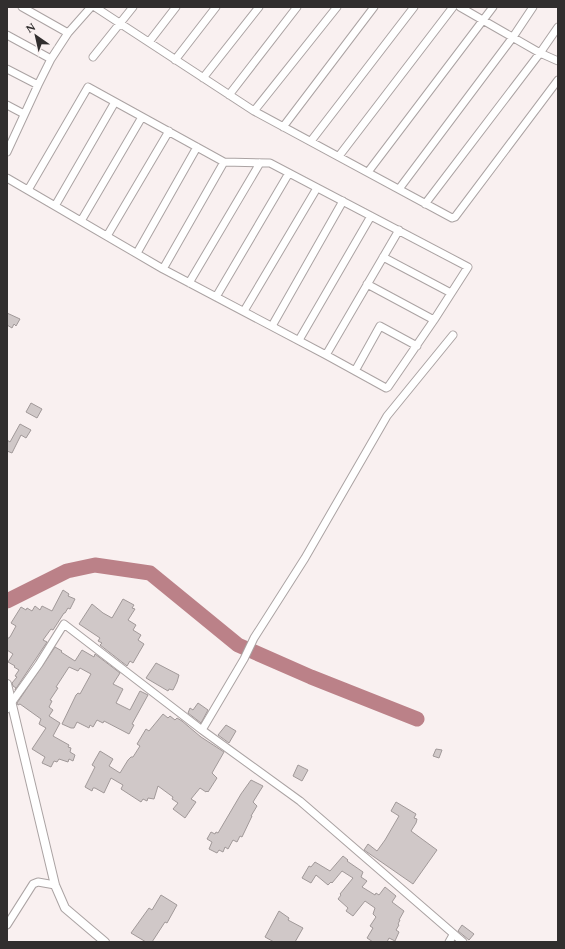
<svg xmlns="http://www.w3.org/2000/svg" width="565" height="949" font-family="Spectral,serif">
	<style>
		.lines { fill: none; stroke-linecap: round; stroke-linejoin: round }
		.river { stroke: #bb8188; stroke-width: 15 }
		.building { fill: #d0c8c8; stroke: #a19999 }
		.minor-casing { stroke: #aba3a3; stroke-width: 9 }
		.tertiary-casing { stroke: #aba3a3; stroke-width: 10 }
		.minor { stroke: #fff; stroke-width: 7 }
		.tertiary { stroke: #fff; stroke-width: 8 }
	</style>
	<rect width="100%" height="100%" fill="#f9f0f0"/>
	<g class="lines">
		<path class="river" d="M7,601l60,-30 28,-6 55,8 88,72 73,32 106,42"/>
	</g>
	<path class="building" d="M7,313l13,6 -4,7 -2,-2 -2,4 -5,-3z
		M31,403l11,6 -5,9 -11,-6z
		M20,424l11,6 -5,8 -5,-3 -9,18 -5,-2v-11l3,2z
		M63,590l6,4 -1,2 7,3 -5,10 -2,-1 -3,5h-1l-11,17 -2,-1 -8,11 4,2 -32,48 1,-2 -3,-2 -1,-3 5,-6 -2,-1 4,-6 -5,-3 1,-1 -7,-4 5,-8 -6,-4v-11l3,-2 6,-11 -5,-3 10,-16 5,3 1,-2 5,3 3,-5 5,4 2,-4 10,5z
		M123,599l11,6 -2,3 3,1 -7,11 8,5 -3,5 8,5 -3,5 6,4 -11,19 -3,-2 -3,5 -27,-21 2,-2 -4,-2 2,-3 -21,-14 13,-20 11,9 9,5z
		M55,647l7,4 -1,1 14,9 7,-11 12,7 1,-3 25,19 -7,11 10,5 -7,14 14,7 10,-19 8,4 -16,29 2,1 -5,9 -25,-13 -1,2 -6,-3 -4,7 -3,-2 -1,3 -12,-6 -3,6h-3l-9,-4 14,-29 2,-2 2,1 11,-20 -11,-6 -2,3 -9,-4 -13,20 2,1 -8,12 2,1 -3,6 4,3 -4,6 11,7 -7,13 16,9 -1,2 3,1 -1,4 5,3 -2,6 -4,-2 -1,3 -9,-3 -2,3 -3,-1 -3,6 -9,-4 3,-6 -13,-8 14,-21 -7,-4 2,-5 -21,-15 -2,1 -1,-2z
		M156,663l23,12 -2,7 -4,8 -4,-1 -1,2 -22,-13z
		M198,703l10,7 -7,13 -13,-10 2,-5 3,2z
		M163,714l5,4 2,-2 5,4 2,-2 5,3 19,16 23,15 -12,21 5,5 -9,14 -1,-1 -1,1 -6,-4 -9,11 5,3 -11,16 -12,-9 5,-6 -6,-4 1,-2 -15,-11 -4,13 -6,-1 -1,3 -4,-2 -2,3 -20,-13 2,-4 -12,-7 -7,15 -9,-5h-2l-1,3 -7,-4 10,-20 -3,-2 8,-14 13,8 -4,7 11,7 8,-13 3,-3h2l7,-11 -3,-2 9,-15 3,2z
		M226,725l10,6 -7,12 -11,-8z
		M436,749l6,1 -3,8 -6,-2z
		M298,765l10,5 -6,11 -9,-5z
		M251,780l12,6 -10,16 4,4 -6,10h1l-10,21 -2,-1 -3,6 -4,-2 -5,9 -3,-2 -2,5 -4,-2 -2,3 -8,-4 3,-7 -5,-3 4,-7 4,2 1,-2 2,1 23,-39z
		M396,802l20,12 -2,4 3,1 -1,4 -5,8 26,19 -24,34 -49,-34 4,-6 9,7 8,-11 14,-24 -8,-5z
		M343,856l5,4 -1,1 16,11 -2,5 6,4 -5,6 13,8 1,-2 3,2 6,-8 11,9 -4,6 12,9 -5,9h1l-2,4 1,1 -3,5 3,2 -4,9 -6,-3 -2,4h-14l-6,-4 6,-10 -3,-2 6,-9 -3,-3 2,-6 -10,-7 -12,15 -7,-5 2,-3 -10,-9 3,-4 -1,-1 13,-16 -11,-7 -10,12 -1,-1 -3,3 -12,-10 -5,8 -9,-5 7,-12 2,1 4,-5 15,9z
		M161,895l16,10 -10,18 -2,-1 -13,20h-6l-15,-9 18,-25 3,2z
		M279,911l10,7 -1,2 15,8 -8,14h-21l-9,-5z
		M462,925l12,9 -5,6 -11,-9z"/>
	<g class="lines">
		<g class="minor-casing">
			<path id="minor" d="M22,7l46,26 23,-26
				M95,7l159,104 198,107 3,-1 103,-137
				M460,7l80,46 18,8
				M7,35l44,24
				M149,42l27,-35
				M93,57l40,-50
				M175,60l41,-53
				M7,69l31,16 13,-26 17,-26
				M203,78l56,-71
				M229,95l68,-88
				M7,105l17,9
				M254,111l83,-104
				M283,127l91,-120
				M311,141l103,-134
				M7,152l31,-67
				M339,156l114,-149
				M368,172l125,-165
				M7,178l156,91 163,86 60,33 2,-1 46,-67 34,-53 -198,-104 -46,-1 -136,-75 -60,103
				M399,189l114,-152 20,-30
				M425,204l115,-151 18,-26
				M55,206l60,-104
				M81,221l61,-104
				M107,236l62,-105
				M137,253l60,-106
				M383,257l68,36
				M163,269l61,-107
				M189,283l71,-120
				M367,284l67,36
				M216,297l73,-124
				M244,311l73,-123
				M272,326l71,-125
				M299,340l72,-124
				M326,355l73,-125
				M355,371l25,-45 37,20
				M7,709l32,-45 25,-40 138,106 98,71 163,141
				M202,730l42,-71 10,-21 51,-80 82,-142 66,-81
				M7,925l26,-41 5,-2 17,3
				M449,942l4,-7"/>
		</g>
		<g class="tertiary-casing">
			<path id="tertiary" d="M7,684l48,201 10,23 40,34"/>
		</g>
		<use href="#minor" class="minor"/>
		<use href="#tertiary" class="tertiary"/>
	</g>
	<rect width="565" height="949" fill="none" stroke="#312e2e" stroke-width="16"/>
	<g transform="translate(36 36) rotate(326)" stroke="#f9f0f0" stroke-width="3" paint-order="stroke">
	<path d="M0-3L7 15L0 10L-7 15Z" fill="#312e2e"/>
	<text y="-6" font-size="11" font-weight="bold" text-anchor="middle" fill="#312e2e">N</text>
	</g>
</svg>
